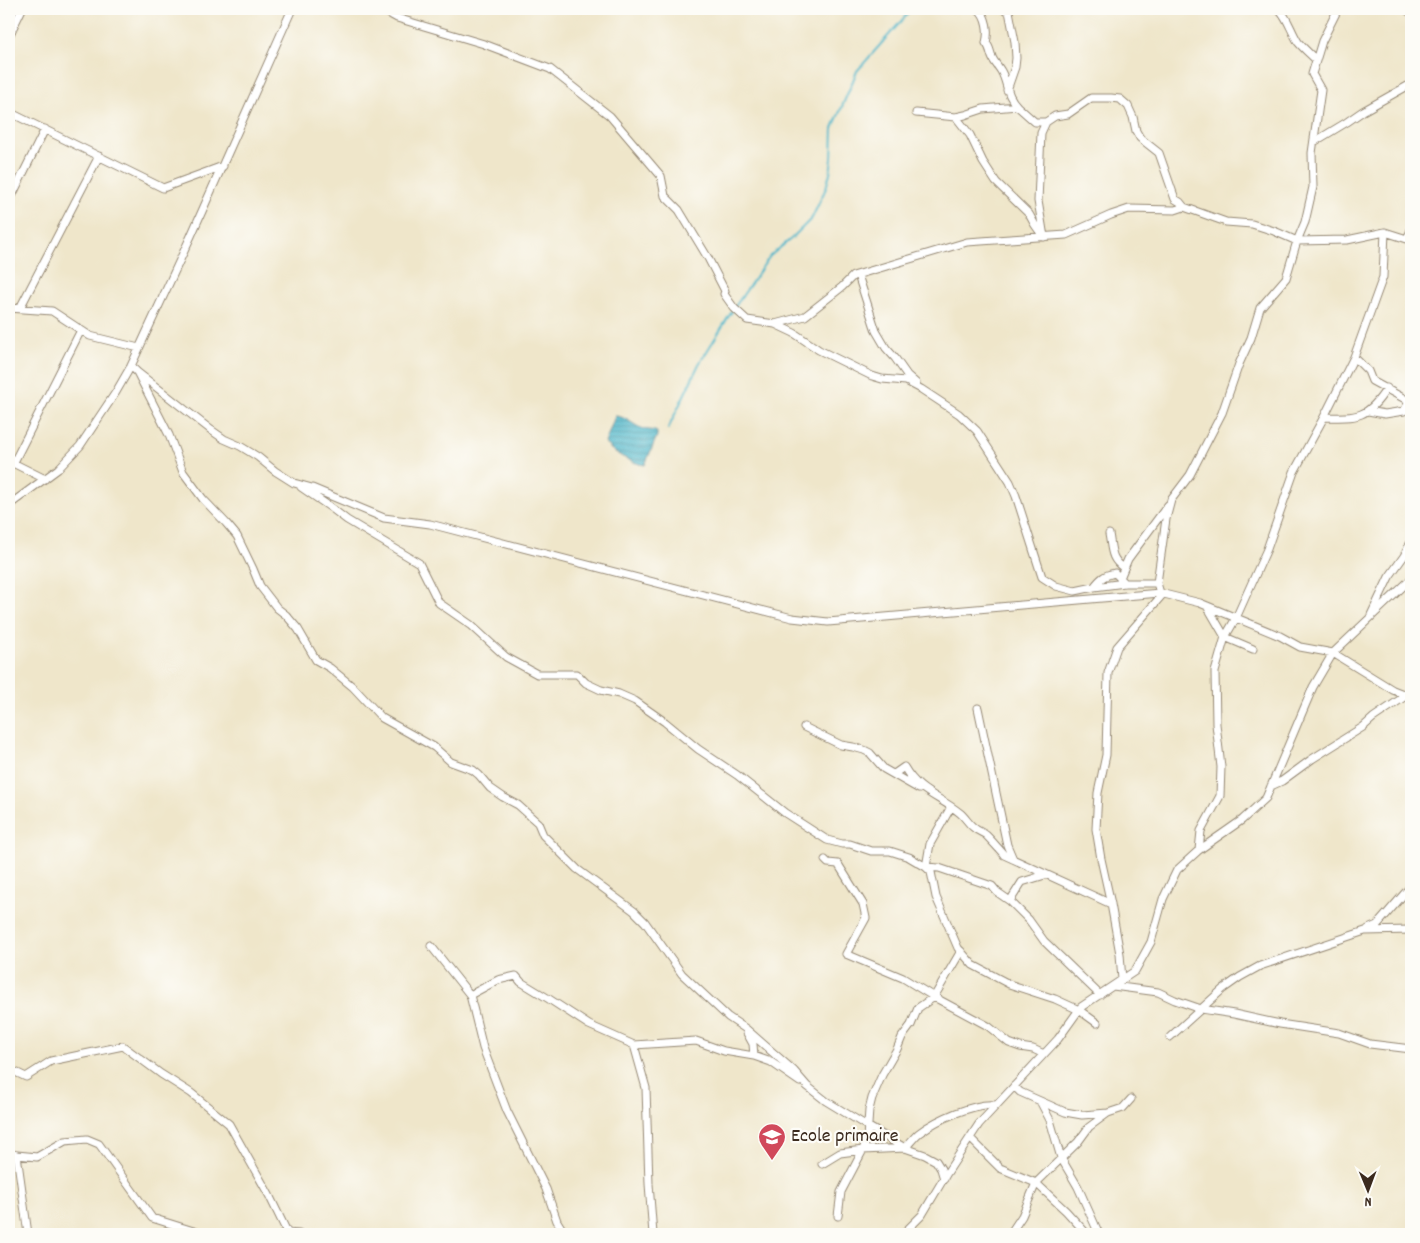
<svg xmlns="http://www.w3.org/2000/svg" width="1420" height="1243" font-family="Dekko,sans-serif">
	<style>
		.water { fill: url(#water-rules); stroke: #437074 }
		.lines { fill: none; stroke-linecap: round; stroke-linejoin: round }
		.stream { stroke: #4bb5c9; stroke-width: 2 }
		.minor-casing { stroke: #958874; stroke-width: 9 }
		.minor { stroke: #fff; stroke-width: 7 }
		.labels { text-anchor: middle; dominant-baseline: central; stroke-width: 4.5; stroke-linejoin: round; paint-order: stroke }
		.poi-label { font-size: 20px; fill: #3b2a1e; stroke: #fdfcf7; text-anchor: start }
	</style>
	<defs>
		<pattern id="water-rules" width="6" height="5" patternUnits="userSpaceOnUse" patternTransform="scale(1.25)"><rect width="6" height="5" fill="#4bb5c9"/><path d="M0 2.5h6" fill="none" stroke="#4093a3"/></pattern>
	</defs>
	<rect width="100%" height="100%" fill="#fdfcf7"/>
	<filter id="ink" filterUnits="userSpaceOnUse"><feTurbulence type="fractalNoise" baseFrequency=".02" numOctaves="2"/><feDisplacementMap in="SourceGraphic" scale="10" xChannelSelector="R" yChannelSelector="G"/><feConvolveMatrix kernelMatrix="1 2 1 2 8 2 1 2 1" color-interpolation-filters="sRGB"/></filter>
	<filter id="wash" filterUnits="userSpaceOnUse"><feTurbulence type="fractalNoise" baseFrequency=".0096" numOctaves="4" result="noise"/><feDisplacementMap in="SourceGraphic" scale="20" xChannelSelector="R" yChannelSelector="G"/><feGaussianBlur stdDeviation="1.12" result="paint"/><feColorMatrix in="noise" values="0 0 0 0 0 0 0 0 0 0 0 0 0 0 0 0 0 1.4 0 .05"/><feComposite in="paint" operator="in"/></filter>
	<g filter="url(#wash)">
		<rect width="100%" height="100%" fill="#efe6ca"/>
		<path class="water" d="M615,416c10,0 17,8 26,12 6,3 11,1 16,4v4l-12,29c-12,-1 -34,-13 -40,-22z"/>
		<g class="lines">
			<path class="stream" d="M668,429l31,-65 35,-56 36,-52 22,-18 20,-20 14,-30 4,-15 2,-14 1,-31 24,-57 55,-62"/>
		</g>
	</g>
	<g filter="url(#ink)">
		<g class="lines">
			<g class="minor-casing">
				<path id="minor" d="M381,9l16,9 87,26 66,25 60,47 51,60 4,20 14,14 29,48 17,33 -1,3 10,14 13,12 28,4 19,9 25,17 53,26 10,3 24,2 15,8 38,25 18,17 33,51 6,14 26,81 14,9 19,5 19,-4c6,-8 10,-12 21,-14l10,10h32l3,10
					M978,9c9,7 11,23 8,34 4,4 4,9 6,14 2,5 6,9 9,14 7,12 5,24 16,35
					M1003,9l6,2 6,31 1,16 -1,9 -8,23
					M1279,9c9,9 12,22 19,33 5,6 12,12 18,18
					M1405,9l6,4
					M9,36l13,-27
					M9,112l154,76 60,-22
					M916,113l40,4 9,-2 18,-6 34,-3 18,16h11l-5,11 -3,68 6,36
					M956,117l14,18 13,27 13,20 33,32 6,11 7,10
					M1046,122l9,-6 13,-2 23,-16h20l9,1 8,7 5,11 3,14 4,7 19,15 16,46 5,3 4,5
					M1314,142l33,-20 16,-11 48,-27
					M9,202l36,-73
					M858,275l18,56 10,17 9,10 12,17 9,8
					M9,308l43,3 38,25 49,12
					M20,308l79,-152
					M775,324l30,-8 37,-29 11,-11 114,-34 99,-7 45,-20 18,-6 46,1 9,-3 42,15 26,2 22,7 23,10 50,-1 38,-8 22,7 4,-9
					M1354,357l14,14 4,10 33,18 6,6
					M131,366l6,6 32,63 14,37 20,27 23,24 11,13 16,33 7,17 17,22 9,7 12,14 18,31 14,8 23,19 29,31 52,29 17,15 22,8 6,5 11,13 13,9 15,8 20,18 5,12 34,34 57,42 11,11 37,52 46,43 18,12 48,42 13,15 19,15 41,25 38,22 20,7 11,6 5,8 3,10
					M137,372l74,58 13,9 16,7 18,11 17,14 19,12 18,5 72,30 46,6 362,94 36,4 332,-29 40,10 80,33 20,11 33,6 60,37 18,7
					M1368,411l17,3 19,-3 5,-9
					M1324,417c34,1 44,1 63,-29
					M9,461l36,18
					M13,464l68,-134
					M301,487l29,20 17,13 72,43 20,40 32,22 35,32 31,17h40l9,9 15,7 18,4 16,7 30,21 33,27 39,26 48,38 42,27 15,4h8l21,7h19l19,6 17,10 5,5 5,25 22,51 15,17 36,19 46,15 24,11 18,13
					M9,505l49,-36 22,-23 36,-54 15,-26 60,-130 101,-227
					M1109,534c3,15 1,25 15,34
					M1120,578l8,-19 40,-54
					M1157,583l9,-64 5,-19 19,-25 32,-62 17,-49 12,-26 9,-30 26,-30 11,-37 8,-19 8,-35 -1,-34 9,-63 -9,-16 10,-33 16,-32
					M1094,587l31,-4
					M1207,606l18,31 11,-19 31,-69 27,-77 30,-55 30,-60 29,-80 2,-45
					M1371,615l18,-38 15,-21 7,-14
					M978,708l29,137 6,14
					M804,727l37,18 12,2 11,3 6,3 14,16 35,20
					M894,774l10,-7c15,26 35,29 56,46 5,4 8,10 13,14 4,4 9,5 13,8 3,3 16,17 18,20l107,49
					M1271,786l11,-5 30,-22 51,-32 10,-9 34,-23
					M951,807l-21,37 -4,23 13,1 53,18 5,6 13,9 19,19 15,21 56,54
					M1199,850l2,-19 19,-35 1,-29 -5,-43 -1,-52 10,-35 28,12
					M825,860l3,3 10,1 25,40 3,14 -20,36 57,24 31,19 54,29 21,17 11,4 13,2 11,5
					M1010,901l12,-19 23,-7
					M1368,929l9,-4 34,-39
					M431,946l39,49 13,53 24,63 39,78 11,32 8,13
					M1122,980l-2,-26 -9,-50 -10,-45 -5,-30 2,-36 8,-38 2,-82 9,-26 46,-53
					M1113,986l45,6 17,8 26,9 -31,28
					M470,995l28,-15 18,-4 5,6 28,17 40,26 45,20 62,-4 28,10 30,5 17,6 29,20
					M1201,1009l22,-20 17,-12 20,-11 105,-35 46,-1
					M1201,1009l33,5 46,10 59,9 31,11 41,5
					M747,1033l6,11 1,12
					M634,1045l12,43 3,96 4,50
					M9,1069l17,8 25,-16 72,-15 38,28 30,19 38,31 40,71 19,39
					M1014,1086l6,6 45,20 17,3 26,-2
					M1040,1101l10,19 11,38 17,29 21,47
					M970,1138l30,30 36,15 30,28 21,23
					M9,1153l8,2 20,2 28,-16 22,-2 12,5 53,74 51,16
					M17,1155l11,79
					M822,1164l18,-11 23,-3 42,-2c5,-5 9,-11 14,-15 17,-13 56,-31 77,-28
					M838,1216l3,-24 22,-42 4,-12 2,-28 3,-12 10,-23 15,-26 5,-12 9,-12 7,-17 16,-11 27,-46
					M282,1234l5,-1 12,1
					M903,1234l19,-19 25,-42 32,-49 79,-85 23,-32 54,-36 16,-29 12,-43 14,-29 22,-20 43,-30 24,-22 47,-111 20,-34 78,-74
					M1010,1234l12,-18 14,-33 42,-41 11,-15 19,-14 15,-5 8,-9"/>
			</g>
			<use href="#minor" class="minor"/>
		</g>
	</g>
	<defs>
		<g id="school-pin" transform="scale(1.4375)"><path d="M0 17L-7.5 6A9.5 9.5 0 1 1 7.5 6Z" fill="#d1495b" stroke="#fdfcf7"/><path d="M0-5L7-2L0 1L-7-2ZM-4 1L0 2.5L4 1V4Q0 6-4 4Z" fill="#fff"/></g>
	</defs>
	<g fill-rule="evenodd">
		<use href="#school-pin" x="772" y="1137"/>
	</g>
	<g class="labels">
		<g class="poi-label">
			<text x="791" y="1137">Ecole primaire</text>
		</g>
	</g>
	<rect width="1420" height="1243" fill="none" stroke="#fdfcf7" stroke-width="30"/>
	<g transform="translate(1368 1190) rotate(179)" stroke="#fdfcf7" stroke-width="4" paint-order="stroke">
	<path d="M0-4L9 19L0 12L-9 19Z" fill="#3b2a1e"/>
	<text y="-8" font-size="14" font-weight="bold" text-anchor="middle" fill="#3b2a1e">N</text>
	</g>
</svg>
